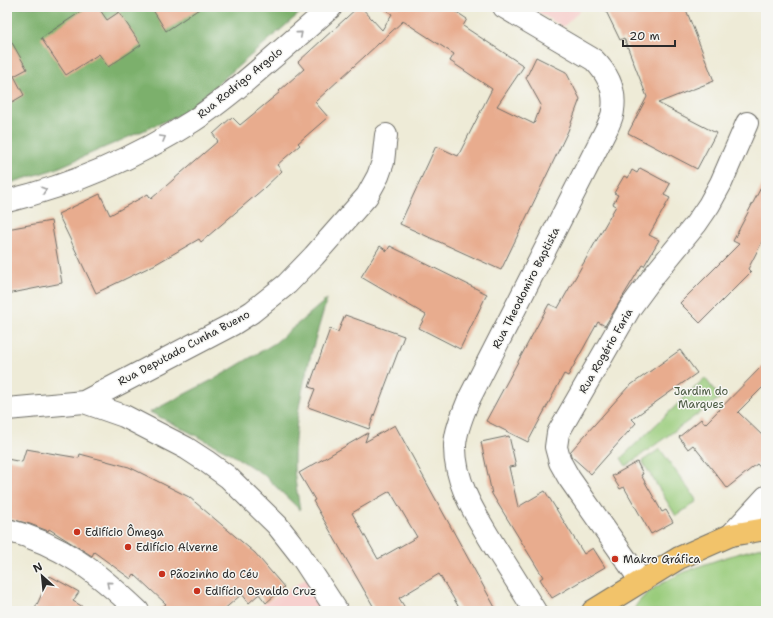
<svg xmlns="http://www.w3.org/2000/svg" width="773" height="618" font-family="'Shantell Sans',sans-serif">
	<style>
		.built { fill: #f7d0ce }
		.green { fill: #9acc7c; stroke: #627c54 }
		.forest { fill: #7bb06c; stroke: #536e4c }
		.building { fill: #e8ac8e; fill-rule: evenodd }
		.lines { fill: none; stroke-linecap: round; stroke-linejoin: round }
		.minor-casing { stroke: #6f6e67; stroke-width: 24 }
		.major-casing { stroke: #6f6e67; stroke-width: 24 }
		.minor { stroke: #fff; stroke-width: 22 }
		.major { stroke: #f2c36a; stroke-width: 22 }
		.oneway { stroke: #a0a0a0 }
		.poi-dot { fill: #c8321e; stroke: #f6f6f2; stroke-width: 1.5 }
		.labels { text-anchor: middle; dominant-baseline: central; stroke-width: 3; stroke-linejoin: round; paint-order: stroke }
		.street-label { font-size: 11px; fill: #2b2b2b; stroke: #f6f6f2 }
		.park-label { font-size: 11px; fill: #4c5b43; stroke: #f6f6f2 }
		.poi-label { font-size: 11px; fill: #2b2b2b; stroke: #f6f6f2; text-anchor: start }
	</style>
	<rect width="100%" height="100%" fill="#f6f6f2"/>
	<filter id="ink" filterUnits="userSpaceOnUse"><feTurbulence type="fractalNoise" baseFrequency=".025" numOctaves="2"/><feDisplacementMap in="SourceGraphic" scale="8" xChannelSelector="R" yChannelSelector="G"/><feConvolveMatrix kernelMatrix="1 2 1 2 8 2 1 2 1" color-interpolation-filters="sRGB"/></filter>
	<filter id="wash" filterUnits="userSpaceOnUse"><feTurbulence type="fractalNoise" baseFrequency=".012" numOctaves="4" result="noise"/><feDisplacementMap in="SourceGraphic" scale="16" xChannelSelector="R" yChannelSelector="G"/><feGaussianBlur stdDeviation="0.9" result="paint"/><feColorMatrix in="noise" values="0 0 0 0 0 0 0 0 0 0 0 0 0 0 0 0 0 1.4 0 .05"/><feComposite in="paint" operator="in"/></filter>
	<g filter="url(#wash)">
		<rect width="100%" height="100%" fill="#eeebd7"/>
		<path class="built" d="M530,7h54l-21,20z
			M309,577l19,31 -4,3h-72z"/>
		<path class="green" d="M705,378l15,20 -94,68 -5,-8z
			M660,449l37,52 -21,15 -34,-55z
			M766,546v65h-133c14,-34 99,-56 133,-65z"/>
		<path class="forest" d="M7,7h300l-123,106 -129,56 -48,15z
			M327,299c-16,54 -33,108 -33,165 0,15 4,31 6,46l-36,-35 -36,-23 -78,-40 68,-35 57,-34z"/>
		<g id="blocks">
			<path class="building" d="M88,7h10l9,13 12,-8 22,33 -33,22 -9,-13 -33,21 -25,-37z
				M151,7h51l-36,24z
				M358,7h3l21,23 10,-16 -11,-7h68l18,12 -4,7 61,40 -27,40 37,18 7,-19 -15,-27 10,-21 30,15 14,27 -12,32 -67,139 -101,-46 36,-78 22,10 34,-67 -42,-28 4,-7 -51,-33 -88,81 13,15 -30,26 2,2 -23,20 5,6 -19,18 -62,53 -2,-3 -45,26 -58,28 -38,-79 42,-20 10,21 38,-21 3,5 67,-58 -5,-7 19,-17 8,8 40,-33 -1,-1 25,-22 -6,-7z
				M604,7h81l29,74 -56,22 58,30 -19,36 -69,-36 19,-36 -23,-59 -4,2z
				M7,34l20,35 -13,7 10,19 -17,10z
				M640,168l30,16 -6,11 6,3 -21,37 10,5 -15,26 -2,-1 -37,61 -7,-4 -30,54 -4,-2 -36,68 -42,-21 63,-117 9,4 58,-102 -3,-2 5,-9 -4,-2 10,-17 4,2 4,-8 5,3z
				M766,178v56l-18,35 3,3 -51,51 -20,-20 59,-59 -6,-3z
				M51,221l11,62 -55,11v-65z
				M380,246l7,5 3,-5 97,48 -27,55 -41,-21 7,-13 -65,-38z
				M345,315l59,21 -35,93 -61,-22 7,-18 -6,-2 21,-58 8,3z
				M680,350l17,23 -65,46 4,4 -45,51 -20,-18 -1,-4 58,-65z
				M766,362v22l-28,28 28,27v35l-9,-10 -30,24 -34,-43 -5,4 -9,-12 22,-18 4,5z
				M395,425l102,186h-36l-22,-37 -40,24 8,13h-31l-63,-110 2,-1 -16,-27 69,-40 -3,9zM390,491l27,46 -39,22 -26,-46z
				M509,436l7,30 -7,1 9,40 27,-16 39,63 9,-6 12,19 -53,31 -12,-19 3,-2 -51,-83 -11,-52z
				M26,449l53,9 1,-4 49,13 60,30 66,56 29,34 -18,16 -7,-9 -10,9 -7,-9 -20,17h-65l9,-7 -32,-30 -3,5 -37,-27 -2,4 -43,-27 -1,2 -18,-7 -23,-6v-59l15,3z
				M637,462l6,12 -2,1 21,37 4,-2 7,12 -22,12 -27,-47 -4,2 -8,-13z
				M50,576l29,16 -6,9 17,10h-56z"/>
		</g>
	</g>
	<g filter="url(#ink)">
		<use href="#blocks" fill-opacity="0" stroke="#6f6e67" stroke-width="1"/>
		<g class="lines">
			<g class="minor-casing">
				<path id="minor" d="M504,7l90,53c13,13 22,30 19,50 0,6 -4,13 -6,18l-138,271c-6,15 -13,30 -14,46 -1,39 22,72 41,104 13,20 26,41 39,62
					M7,201c65,-16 130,-44 186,-80 27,-18 52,-39 76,-60 21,-18 42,-36 62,-54
					M84,402l149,-78 19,-12 35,-28 27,-28 53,-60 11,-20 5,-14 3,-27
					M7,409l77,-7 40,14 62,32 20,13 22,16 49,48 22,28 38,58
					M7,530c55,14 91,43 131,81
					M731,535l35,-38
					M641,581l-72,-103 -9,-16 -4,-15 2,-14 72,-125 25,-34 41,-50 13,-19 12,-22 26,-60"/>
			</g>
			<g class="major-casing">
				<path id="major" d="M593,611l86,-53 52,-23 35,-6"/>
			</g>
			<use href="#minor" class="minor"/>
			<use href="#major" class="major"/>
		</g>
		<defs><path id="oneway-chevron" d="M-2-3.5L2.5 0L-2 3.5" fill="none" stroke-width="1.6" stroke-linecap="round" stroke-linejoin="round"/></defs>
		<g class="oneway">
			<use href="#oneway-chevron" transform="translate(300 34) rotate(-40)"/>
			<use href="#oneway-chevron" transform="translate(163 138) rotate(-30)"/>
			<use href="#oneway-chevron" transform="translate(44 190) rotate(-18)"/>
			<use href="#oneway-chevron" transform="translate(109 584) rotate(-140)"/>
		</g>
	</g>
	<g class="poi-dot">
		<circle cx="77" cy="532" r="4"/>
		<circle cx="128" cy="547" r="4"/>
		<circle cx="615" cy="559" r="4"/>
		<circle cx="162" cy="574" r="4"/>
		<circle cx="197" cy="591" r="4"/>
	</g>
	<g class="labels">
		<g class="street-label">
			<text transform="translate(240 83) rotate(-39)">Rua Rodrigo Argolo</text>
			<text transform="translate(526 288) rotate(-63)">Rua Theodomiro Baptista</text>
			<text transform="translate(184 348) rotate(-28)">Rua Deputado Cunha Bueno</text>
			<text transform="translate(606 351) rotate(-60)">Rua Rogério Faria</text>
		</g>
		<g class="park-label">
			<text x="701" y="391">Jardim do<tspan x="701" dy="13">Marques</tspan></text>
		</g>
		<g class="poi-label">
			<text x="85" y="532">Edifício Ômega</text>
			<text x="136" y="547">Edifício Alverne</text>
			<text x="623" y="559">Makro Gráfica</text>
			<text x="170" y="574">Pãozinho do Céu</text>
			<text x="205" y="591">Edifício Osvaldo Cruz</text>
		</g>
	</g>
	<rect width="773" height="618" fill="none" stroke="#f6f6f2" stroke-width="24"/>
	<g transform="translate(42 576) rotate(333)" stroke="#f6f6f2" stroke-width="3" paint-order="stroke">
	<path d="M0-3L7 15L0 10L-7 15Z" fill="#2b2b2b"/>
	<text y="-6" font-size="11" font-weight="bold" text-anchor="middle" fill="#2b2b2b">N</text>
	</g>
	<path d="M623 40v6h52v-6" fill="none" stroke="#2b2b2b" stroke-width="2"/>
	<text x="629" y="40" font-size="12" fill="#2b2b2b" stroke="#f6f6f2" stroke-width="3" paint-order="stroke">20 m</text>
</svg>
